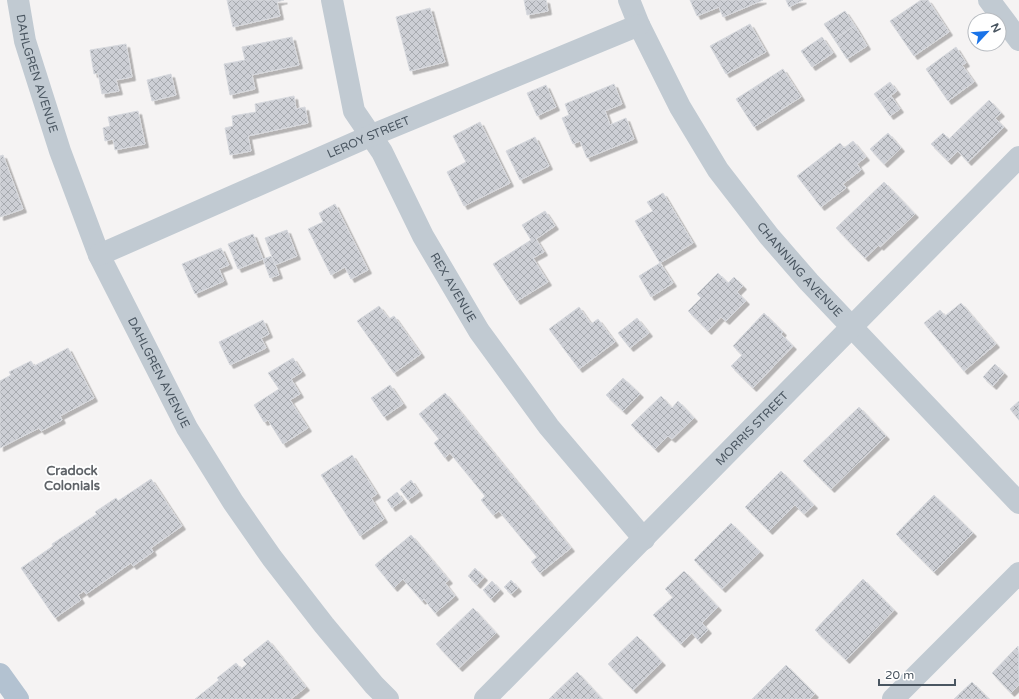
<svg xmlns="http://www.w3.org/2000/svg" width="1019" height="699" font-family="'Varela Round',sans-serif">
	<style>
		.building { fill: url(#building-cross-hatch); stroke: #d7d9de; filter: url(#shadow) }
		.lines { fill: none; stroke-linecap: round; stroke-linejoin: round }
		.minor { stroke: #c1cad2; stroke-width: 22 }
		.major { stroke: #b3c2d1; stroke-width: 22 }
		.labels { text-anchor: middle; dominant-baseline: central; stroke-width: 3.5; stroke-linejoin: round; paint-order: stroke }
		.street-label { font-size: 12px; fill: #4a5661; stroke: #fff }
		.neighbourhood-label { font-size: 13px; font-weight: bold; fill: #5f6368; stroke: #fff }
	</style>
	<defs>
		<pattern id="building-cross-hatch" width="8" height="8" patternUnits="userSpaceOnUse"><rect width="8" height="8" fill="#cdcfd5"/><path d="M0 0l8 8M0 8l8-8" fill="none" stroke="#a8abb0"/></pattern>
		<filter id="shadow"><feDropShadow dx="3.5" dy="3.5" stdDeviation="0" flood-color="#0004"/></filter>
	</defs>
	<rect width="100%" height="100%" fill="#f5f3f3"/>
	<path class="building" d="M227,0h57l-7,2 3,14 -47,11z
		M524,0h22l2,11 -21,4z
		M690,0h73l-40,17 -4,-10 -22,9z
		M786,0h17l-14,7z
		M921,0h7l21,32 -35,24 -24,-35z
		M430,8l15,54 -35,9 -14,-54z
		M845,11l10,15 -21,13 -10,-15z
		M750,24l16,28 -40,22 -16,-28z
		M855,26l12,20 -20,13 -13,-20z
		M292,37l7,28 -47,10 3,14 -25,6 -6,-31 21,-4 -3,-13z
		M822,37l11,16 -21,14 -11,-16z
		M126,44l6,33 -16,3 3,11 -17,3 -4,-21 -4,1 -4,-24z
		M956,47l10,16 -4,2 12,17 -26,19 -22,-32z
		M783,69l18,28 -47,30 -18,-28z
		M171,74l5,21 -24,6 -5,-21z
		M890,82l7,9 -16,12 -7,-9z
		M614,84l8,20 -17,7 5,14 16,-7 8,21 -47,19 -7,-17 -7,3 -11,-26 7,-3 -4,-11z
		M546,85l10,22 -19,9 -10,-23z
		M294,96l2,13 9,-2 3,16 -60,13 3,15 -21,4 -5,-27 8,-2 -1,-10 24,-4 -1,-8z
		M891,96l9,13 -10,7 -9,-13z
		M989,100l12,13 -6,5 9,9 -36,35 -10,-11 -10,10 -17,-17 12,-11 6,6z
		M138,111l7,33 -30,6 -2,-11 -8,2 -2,-13 7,-2 -2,-9z
		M480,122l30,61 -46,23 -17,-34 19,-10 -13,-26z
		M888,133l13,15 -17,16 -14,-15z
		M535,137l14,29 -29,14 -14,-29z
		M853,141l13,16 -9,7 4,6 -18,14 3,4 -25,19 -24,-31 43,-33 4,5z
		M3,155l20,54 -23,8v-61z
		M884,182l31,32 -35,33 -1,-2 -14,13 -29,-30z
		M663,193l30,50 -33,20 -25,-42 18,-10 -6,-9z
		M335,204l33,66 -17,9 -6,-12 -14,8 -23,-46 15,-7 -4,-9z
		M545,211l10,15 -19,13 8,13 -11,6 15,24 -31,19 -24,-37 38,-24 -9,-15z
		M287,230l10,26 -22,9 -10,-27z
		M253,234l10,25 -25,10 -10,-25z
		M221,248l8,17 -10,4 5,12 -29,13 -13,-30z
		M272,256l7,19 -9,3 -7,-19z
		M660,263l13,20 -22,14 -12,-21z
		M718,273l10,10 6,-6 9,9 -6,6 9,9 -20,20 -5,-4 -13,14 -20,-20 13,-13 -4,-4z
		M961,303l35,41 -32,27 -40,-48 16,-13 5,6z
		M379,306l10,13 5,-3 27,38 -27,19 -37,-52z
		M579,307l12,17 7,-5 17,23 -36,27 -30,-40z
		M764,313l19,19 -2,2 12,12 -40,42 -22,-22 11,-11 -9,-9z
		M637,318l12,15 -19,15 -12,-15z
		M263,320l6,14 -8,4 5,10 -36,17 -11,-23z
		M68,348l26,50 -34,18 2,4 -21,11 -2,-3 -39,20v-67l11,-6 -2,-3 22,-11 3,5z
		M293,358l9,14 -11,7 9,15 -10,6 18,28 -25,16 -15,-24 -4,2 -10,-17 25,-16 -11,-16z
		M995,364l9,9 -11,13 -10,-9z
		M623,378l17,16 -17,17 -17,-16z
		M390,385l13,19 -19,13 -13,-19z
		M445,393l126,155 -31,25 -9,-11 6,-5 -38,-46 -6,4 -12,-15 4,-4 -35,-43 -5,5 -11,-15 5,-4 -20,-25z
		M661,396l11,12 6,-7 16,17 -22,21 -4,-3 -13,13 -24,-24z
		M1019,401v19l-9,-11z
		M859,407l27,29 -55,53 -28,-28z
		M352,455l25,39 -6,4 13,21 -24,17 -39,-61z
		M781,471l33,34 -10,9 -9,-9 -26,26 -24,-24z
		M151,479l31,47 -31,22 2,4 -20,14 -2,-3 -45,31 -2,-3 -6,4 3,5 -26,18 -34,-50 32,-22 -1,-2 45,-30 -2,-2 21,-14 2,3z
		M411,480l8,12 -11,8 -8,-11z
		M397,492l6,8 -11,8 -5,-8z
		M934,495l39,38 -39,39 -38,-38z
		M731,523l29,29 -38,37 -28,-29z
		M411,535l38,45 -4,3 10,13 -20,17 -11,-14 -2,2 -19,-22 -9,9 -19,-23z
		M475,568l9,9 -7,8 -9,-9z
		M684,571l34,36 -16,16 6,7 -10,10 -6,-7 -11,11 -28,-29 20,-18 -8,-8z
		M863,579l31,31 -48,50 -31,-30z
		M511,580l7,8 -7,6 -7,-7z
		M492,581l8,9 -9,9 -8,-9z
		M473,608l23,25 -37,35 -23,-24z
		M637,636l25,26 -29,28 -25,-26z
		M268,640l38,47 -15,12h-96l24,-19 -2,-2 19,-15 5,6 6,-5 -4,-4z
		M1018,646l1,39 -8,8 -19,-20z
		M786,665l29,29 -5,5h-58z
		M577,672l25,27h-53z
		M972,682l17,17h-35z"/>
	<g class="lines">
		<g class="minor">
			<path id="s1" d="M18,0l7,41 35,110 39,104 88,173 46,74 39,56 52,67 50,60 14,14"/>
			<path id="s2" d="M332,0l22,111 28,41 41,84 56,95 70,96 95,112"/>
			<path id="s3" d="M629,0l10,25 41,82 38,63 51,66 40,46 210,221"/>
			<path d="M989,0l30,40"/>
			<path id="s4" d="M99,255l271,-119 269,-111"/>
			<path id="s5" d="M485,699c179,-180 356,-362 534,-542"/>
			<path d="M893,699l126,-126"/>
		</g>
		<path class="major" d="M0,674l18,25"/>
	</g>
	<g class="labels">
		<g class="street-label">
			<text stroke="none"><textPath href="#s1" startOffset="76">DAHLGREN AVENUE</textPath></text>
			<text stroke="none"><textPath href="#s4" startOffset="294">LEROY STREET</textPath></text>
			<text stroke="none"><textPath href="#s3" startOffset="321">CHANNING AVENUE</textPath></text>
			<text stroke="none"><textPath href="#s2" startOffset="316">REX AVENUE</textPath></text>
			<text stroke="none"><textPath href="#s1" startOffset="400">DAHLGREN AVENUE</textPath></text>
			<text stroke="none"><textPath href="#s5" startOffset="380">MORRIS STREET</textPath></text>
		</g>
		<g class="neighbourhood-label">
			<text x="72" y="471">Cradock<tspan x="72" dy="15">Colonials</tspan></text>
		</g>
	</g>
	<g transform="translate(987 32) rotate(64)"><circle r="19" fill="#ffffff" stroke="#b7bbc0"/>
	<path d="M0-3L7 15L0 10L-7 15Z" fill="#1a73e8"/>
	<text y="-6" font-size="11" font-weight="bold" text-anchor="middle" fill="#4a5661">N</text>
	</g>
	<path d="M879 679v6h76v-6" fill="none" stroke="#4a5661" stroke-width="2"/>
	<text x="885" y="679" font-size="12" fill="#4a5661" stroke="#ffffff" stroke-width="3" paint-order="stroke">20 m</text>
</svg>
